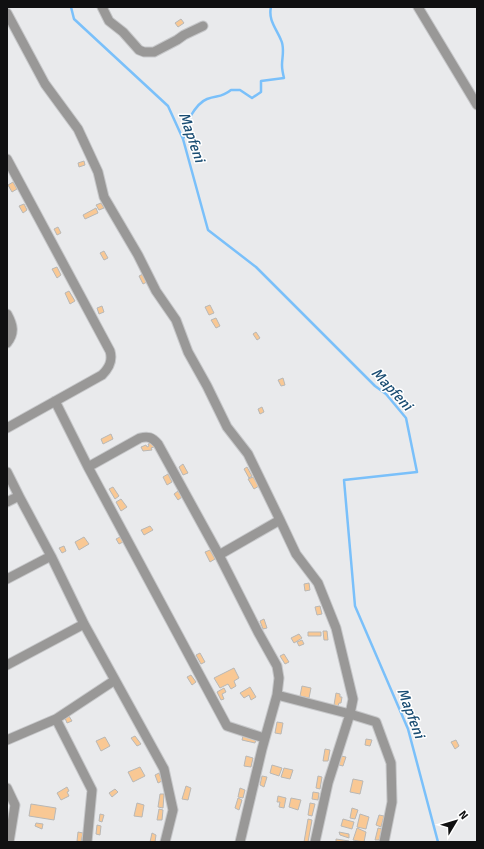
<svg xmlns="http://www.w3.org/2000/svg" width="484" height="849" font-family="Signika,sans-serif">
	<style>
		.lines { fill: none; stroke-linecap: round; stroke-linejoin: round }
		.stream { stroke: #7ac0fa; stroke-width: 2.5 }
		.building { fill: #f9c894; stroke: #b9b8b6 }
		.minor-casing { stroke: #c6c7c9; stroke-width: 11 }
		.minor { stroke: #999897; stroke-width: 9 }
		.labels { text-anchor: middle; dominant-baseline: central; stroke-width: 3; stroke-linejoin: round; paint-order: stroke }
		.water-label { font-size: 15px; font-style: italic; fill: #1a4d73; stroke: #fff }
	</style>
	<rect width="100%" height="100%" fill="#e9eaec"/>
	<g class="lines">
		<path class="stream" d="M71,7l3,12 94,87 15,33 25,91 48,37 119,119 11,8 20,24 11,54 -73,8 11,126 53,123 30,113
			M183,139l2,-5 1,-15 4,-2c4,-7 9,-15 17,-18 11,-4 14,-1 24,-9h9l12,8 9,-6v-11l23,-3c-1,-4 -2,-9 -2,-13 0,-8 3,-17 -1,-25 -5,-12 -13,-20 -10,-33"/>
	</g>
	<path class="building" d="M181,19l3,4 -6,4 -3,-4z
		M84,161l1,4 -6,2 -1,-4z
		M13,182l4,7 -5,3 -4,-7z
		M101,203l3,5 -5,2 -3,-5z
		M24,204l3,6 -4,3 -4,-7z
		M96,208l2,5 -13,6 -2,-4z
		M58,227l3,6 -4,2 -3,-6z
		M104,251l4,7 -4,2 -4,-7z
		M57,267l4,8 -4,3 -5,-9z
		M143,274l4,8 -4,2 -4,-8z
		M69,291l6,10 -5,3 -5,-11z
		M210,305l4,8 -5,2 -4,-8z
		M102,306l2,6 -5,2 -2,-6z
		M216,318l4,8 -4,2 -5,-8z
		M256,332l4,6 -3,2 -4,-6z
		M283,378l2,7 -4,1 -3,-6z
		M262,407l2,5 -4,2 -2,-5z
		M111,434l2,5 -10,5 -2,-5z
		M152,443l2,4 -3,1 1,2 -9,1 -2,-4 5,-2 1,2 2,-1 -1,-2z
		M183,464l5,9 -5,2 -4,-8z
		M247,467l5,9 -3,2 -5,-9z
		M168,474l4,8 -5,3 -4,-8z
		M253,477l6,9 -5,3 -6,-10z
		M113,487l6,9 -4,3 -6,-10z
		M178,491l4,6 -4,3 -4,-6z
		M121,499l6,8 -6,4 -5,-9z
		M150,526l3,4 -9,5 -3,-5z
		M84,537l5,7 -10,6 -4,-8z
		M120,537l3,5 -4,2 -3,-5z
		M64,546l2,5 -4,2 -3,-5z
		M210,550l5,9 -5,3 -5,-10z
		M309,583l1,7 -5,1 -1,-7z
		M320,606l2,8 -5,1 -2,-8z
		M264,619l3,9 -4,1 -3,-8z
		M323,631h4l1,9h-4z
		M308,632h13v4h-13z
		M299,634l3,4 -8,5 -3,-5z
		M302,640l2,4 -5,2 -2,-4z
		M200,653l5,9 -4,2 -5,-9z
		M284,654l5,8 -4,2 -5,-8z
		M234,668l5,10 -5,3 2,5 -5,3 -3,-5 -8,4 -6,-10z
		M191,675l5,7 -4,3 -5,-8z
		M302,686l9,2 -2,10 -9,-2z
		M250,687l6,10 -5,3 -2,-5 -5,3 -4,-5z
		M224,688l2,4 -4,2 2,5 -3,1 -4,-8z
		M336,693l4,1v3h2l-1,6h-2l-1,3 -4,-1z
		M69,716l3,5 -5,2 -2,-5z
		M277,722l6,1 -2,11 -6,-1z
		M135,736l6,8 -4,2 -6,-8z
		M243,736l13,3 -1,4 -13,-3z
		M105,737l5,9 -9,5 -5,-10z
		M366,739l6,1 -2,6 -5,-1z
		M456,740l3,6 -4,3 -4,-7z
		M325,749l5,1 -2,11h-5z
		M246,756l7,2 -2,9 -7,-1z
		M341,756l5,1 -3,9 -4,-1z
		M272,765l10,3 -3,8 -9,-3z
		M140,767l5,9 -12,6 -5,-10z
		M284,768l9,2 -3,9 -9,-2z
		M159,773l3,8 -4,2 -3,-8z
		M262,776l5,1 -3,10 -4,-2z
		M318,776l4,1 -2,12 -4,-1z
		M353,779l10,2 -3,13 -10,-2z
		M186,786l5,2 -3,12 -6,-1z
		M67,787l2,4 -2,1 2,4 -8,4 -4,-7z
		M240,788l5,2 -2,8 -5,-1z
		M115,789l3,3 -6,5 -3,-4z
		M313,792l6,1 -1,7 -6,-1z
		M160,794h4l-1,14 -5,-1z
		M278,796l8,2 -2,10 -5,-1 1,-5h-3z
		M238,798l4,2 -3,10 -4,-2z
		M291,798l10,2 -3,10 -9,-3z
		M137,803l7,2 -2,12 -8,-1z
		M310,803l5,1 -3,12 -4,-1z
		M31,804l25,4 -2,12 -25,-4z
		M352,808l6,2 -3,9 -5,-1z
		M159,809l4,1 -1,10h-5z
		M100,814l4,1 -2,7 -3,-1z
		M360,814l9,3 -3,12 -9,-2z
		M379,815l5,1 -3,11 -5,-2z
		M308,819l4,1 -4,22h-4z
		M343,819l11,3 -2,7 -11,-3z
		M36,823l7,1 -1,5 -7,-3z
		M97,825l4,1 -1,9 -4,-1z
		M357,828l9,4 -2,10 -11,-2z
		M378,828l4,1 -3,11h-4z
		M78,832l5,1 -2,9 -4,-1z
		M339,832l10,2v4l-9,-3z
		M152,833l4,2 -1,7h-5z
		M336,839l13,2 -1,1h-12z"/>
	<g class="lines">
		<g class="minor-casing">
			<path id="minor" d="M102,7l7,14 14,11 16,18 5,2h10l23,-12 7,-5 19,-9
				M418,7l59,98
				M7,13l38,71 33,45 20,43 6,25 34,58 18,36 20,29 12,32 19,34 20,41 21,27 32,66
				M7,159l103,192c3,10 -1,17 -8,24l-95,53
				M7,314c6,11 8,19 0,29
				M55,401l33,66 139,259 37,12
				M88,467l52,-29c8,-2 12,-1 18,6l61,111 39,77 19,34 2,12 -2,17 -15,54 -22,93
				M7,472l12,24 -12,6
				M219,555l61,-35 16,34 22,29 18,45 17,71 -3,15 26,8 15,41 1,39 -8,40
				M7,579l44,-23
				M7,665l77,-41
				M115,680l49,89 9,41 -8,32
				M277,695l73,19 -22,69 -13,59
				M56,719l36,71 -5,52
				M7,740l49,-21 59,-39 -31,-56 -33,-68 -32,-60
				M7,788l8,17 -6,37"/>
		</g>
		<use href="#minor" class="minor"/>
	</g>
	<g class="labels">
		<g class="water-label">
			<text transform="translate(192 137) rotate(71)">Mapfeni</text>
			<text transform="translate(392 389) rotate(47)">Mapfeni</text>
			<text transform="translate(411 713) rotate(69)">Mapfeni</text>
		</g>
	</g>
	<rect width="484" height="849" fill="none" stroke="#101011" stroke-width="16"/>
	<g transform="translate(456 821) rotate(52)" stroke="#ffffff" stroke-width="3" paint-order="stroke">
	<path d="M0-3L7 15L0 10L-7 15Z" fill="#101011"/>
	<text y="-6" font-size="11" font-weight="bold" text-anchor="middle" fill="#101011">N</text>
	</g>
</svg>
